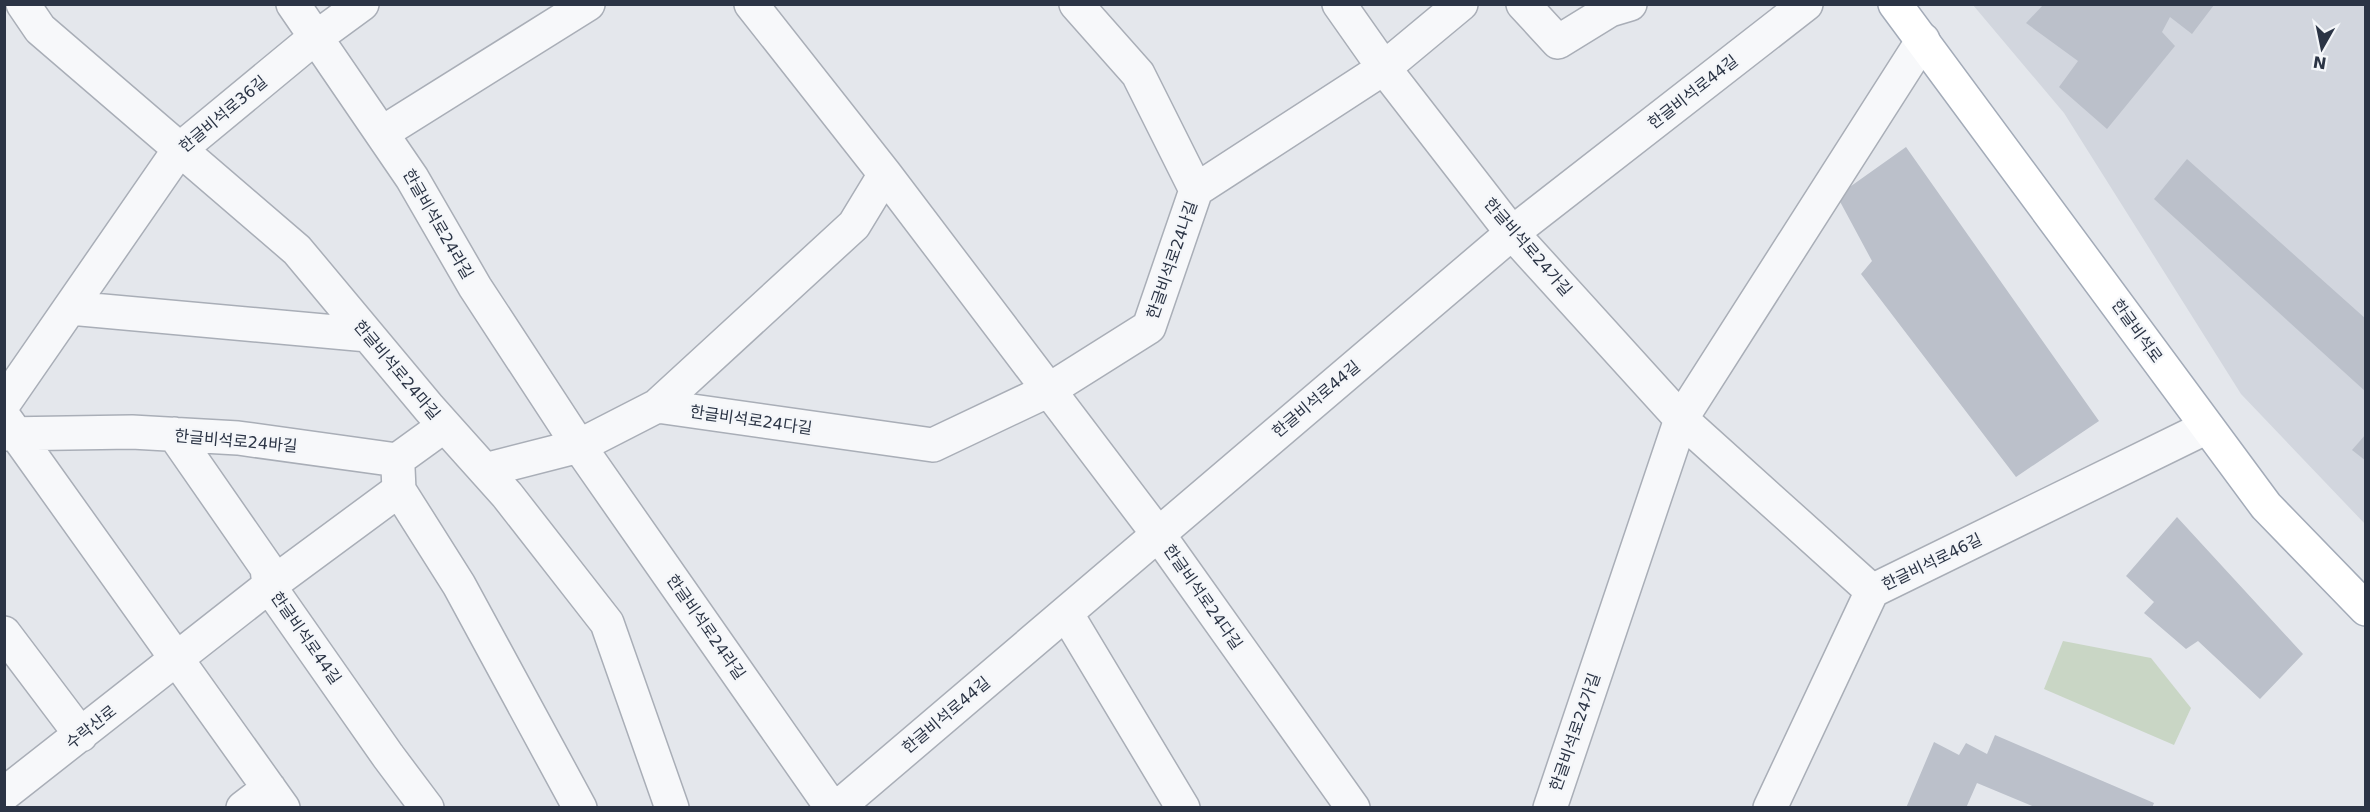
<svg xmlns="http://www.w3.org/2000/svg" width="2370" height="812" font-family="'DejaVu Sans','Noto Sans KR',sans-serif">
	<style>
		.built { fill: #d2d6de }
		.green { fill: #c9d6c5 }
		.building { fill: #bbc0ca }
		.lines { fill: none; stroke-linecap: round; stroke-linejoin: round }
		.minor-casing { stroke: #a9aeb7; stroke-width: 36 }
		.major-casing { stroke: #a3abb8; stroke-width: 36 }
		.minor { stroke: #f7f8fa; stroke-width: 33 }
		.major { stroke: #fff; stroke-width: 33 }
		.labels { text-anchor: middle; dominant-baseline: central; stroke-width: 4.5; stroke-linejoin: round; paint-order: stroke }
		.street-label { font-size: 16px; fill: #2b3445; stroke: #f4f6f9 }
	</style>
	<rect width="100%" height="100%" fill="#e4e7ec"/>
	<path class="built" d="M1973,5h392v519l-124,-130 -177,-281z"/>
	<path class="green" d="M2063,641l88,17 40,50 -17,37 -130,-56z"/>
	<path class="building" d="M2043,5h171l-22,29 -22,-17 -8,15 13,14 -68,83 -48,-42 19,-26 -52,-38z
		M1906,147l193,274 -83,56 -155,-203 11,-13 -35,-65z
		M2187,159l179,160v73l-212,-193z
		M2366,434v27l-14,-11z
		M2177,517l126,137 -43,45 -62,-58 -12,8 -42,-36 10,-11 -28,-26z
		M1995,735l159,68 -2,5h-115l-60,-25 -11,25h-60l28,-66 25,13 7,-12 21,11z"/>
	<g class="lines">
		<g class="minor-casing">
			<path id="minor" d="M23,4l17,25 257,221 132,158 78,87 100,128 65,185
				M293,4l119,174 63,109 104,159 253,362
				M751,4l134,170 273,360 195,274
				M1339,4l45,64 128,165 169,186 191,172
				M1523,4l35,38 52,-32 20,-6
				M382,133l206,-129
				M1196,190l188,-122 77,-64
				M70,308l298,27
				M4,403l175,-253 127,-105 56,-41
				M657,406l197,-181 31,-51
				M4,417l279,391
				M4,434l128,-2 106,6 159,22 47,-34
				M174,434l93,134 2,18 119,170 39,52
				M398,468l1,22 60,95 121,223
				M485,470l94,-24 78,-40 276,39 116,-55 100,-63 47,-137 -58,-116 -62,-70
				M1066,613l117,195
				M4,633l77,102
				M4,794l265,-208 130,-96
				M243,808l26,-20
				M837,808l675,-575 294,-229
				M1550,808l131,-389 242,-379
				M1770,808l102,-217 335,-164"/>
		</g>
		<g class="major-casing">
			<path id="major" d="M1895,4l371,502 100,103"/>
		</g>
		<use href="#minor" class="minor"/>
		<use href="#major" class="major"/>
	</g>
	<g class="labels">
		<g class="street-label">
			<text transform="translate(1693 92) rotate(-38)">한글비석로44길</text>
			<text transform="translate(223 114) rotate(-40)">한글비석로36길</text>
			<text transform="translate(438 224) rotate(60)">한글비석로24라길</text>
			<text transform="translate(1528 247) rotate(49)">한글비석로24가길</text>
			<text transform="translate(1172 260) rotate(-71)">한글비석로24나길</text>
			<text transform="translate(2137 331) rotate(54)">한글비석로</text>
			<text transform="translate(397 370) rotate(50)">한글비석로24마길</text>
			<text transform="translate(1316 399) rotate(-40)">한글비석로44길</text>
			<text transform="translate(751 420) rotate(8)">한글비석로24다길</text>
			<text transform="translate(236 441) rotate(5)">한글비석로24바길</text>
			<text transform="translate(1932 562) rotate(-26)">한글비석로46길</text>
			<text transform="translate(1203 597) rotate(55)">한글비석로24다길</text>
			<text transform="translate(706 627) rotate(55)">한글비석로24라길</text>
			<text transform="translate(306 638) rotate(55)">한글비석로44길</text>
			<text transform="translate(946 715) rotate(-40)">한글비석로44길</text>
			<text transform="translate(91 727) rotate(-38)">수락산로</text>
			<text transform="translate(1575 732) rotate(-71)">한글비석로24가길</text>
		</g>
	</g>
	<rect width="2370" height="812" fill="none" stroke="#2b3445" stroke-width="12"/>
	<g transform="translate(2322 48) rotate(189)" stroke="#f4f6f9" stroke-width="4.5" paint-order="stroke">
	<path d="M0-4.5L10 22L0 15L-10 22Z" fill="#2b3445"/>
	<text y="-9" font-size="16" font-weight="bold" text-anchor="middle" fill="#2b3445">N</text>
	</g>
</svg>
